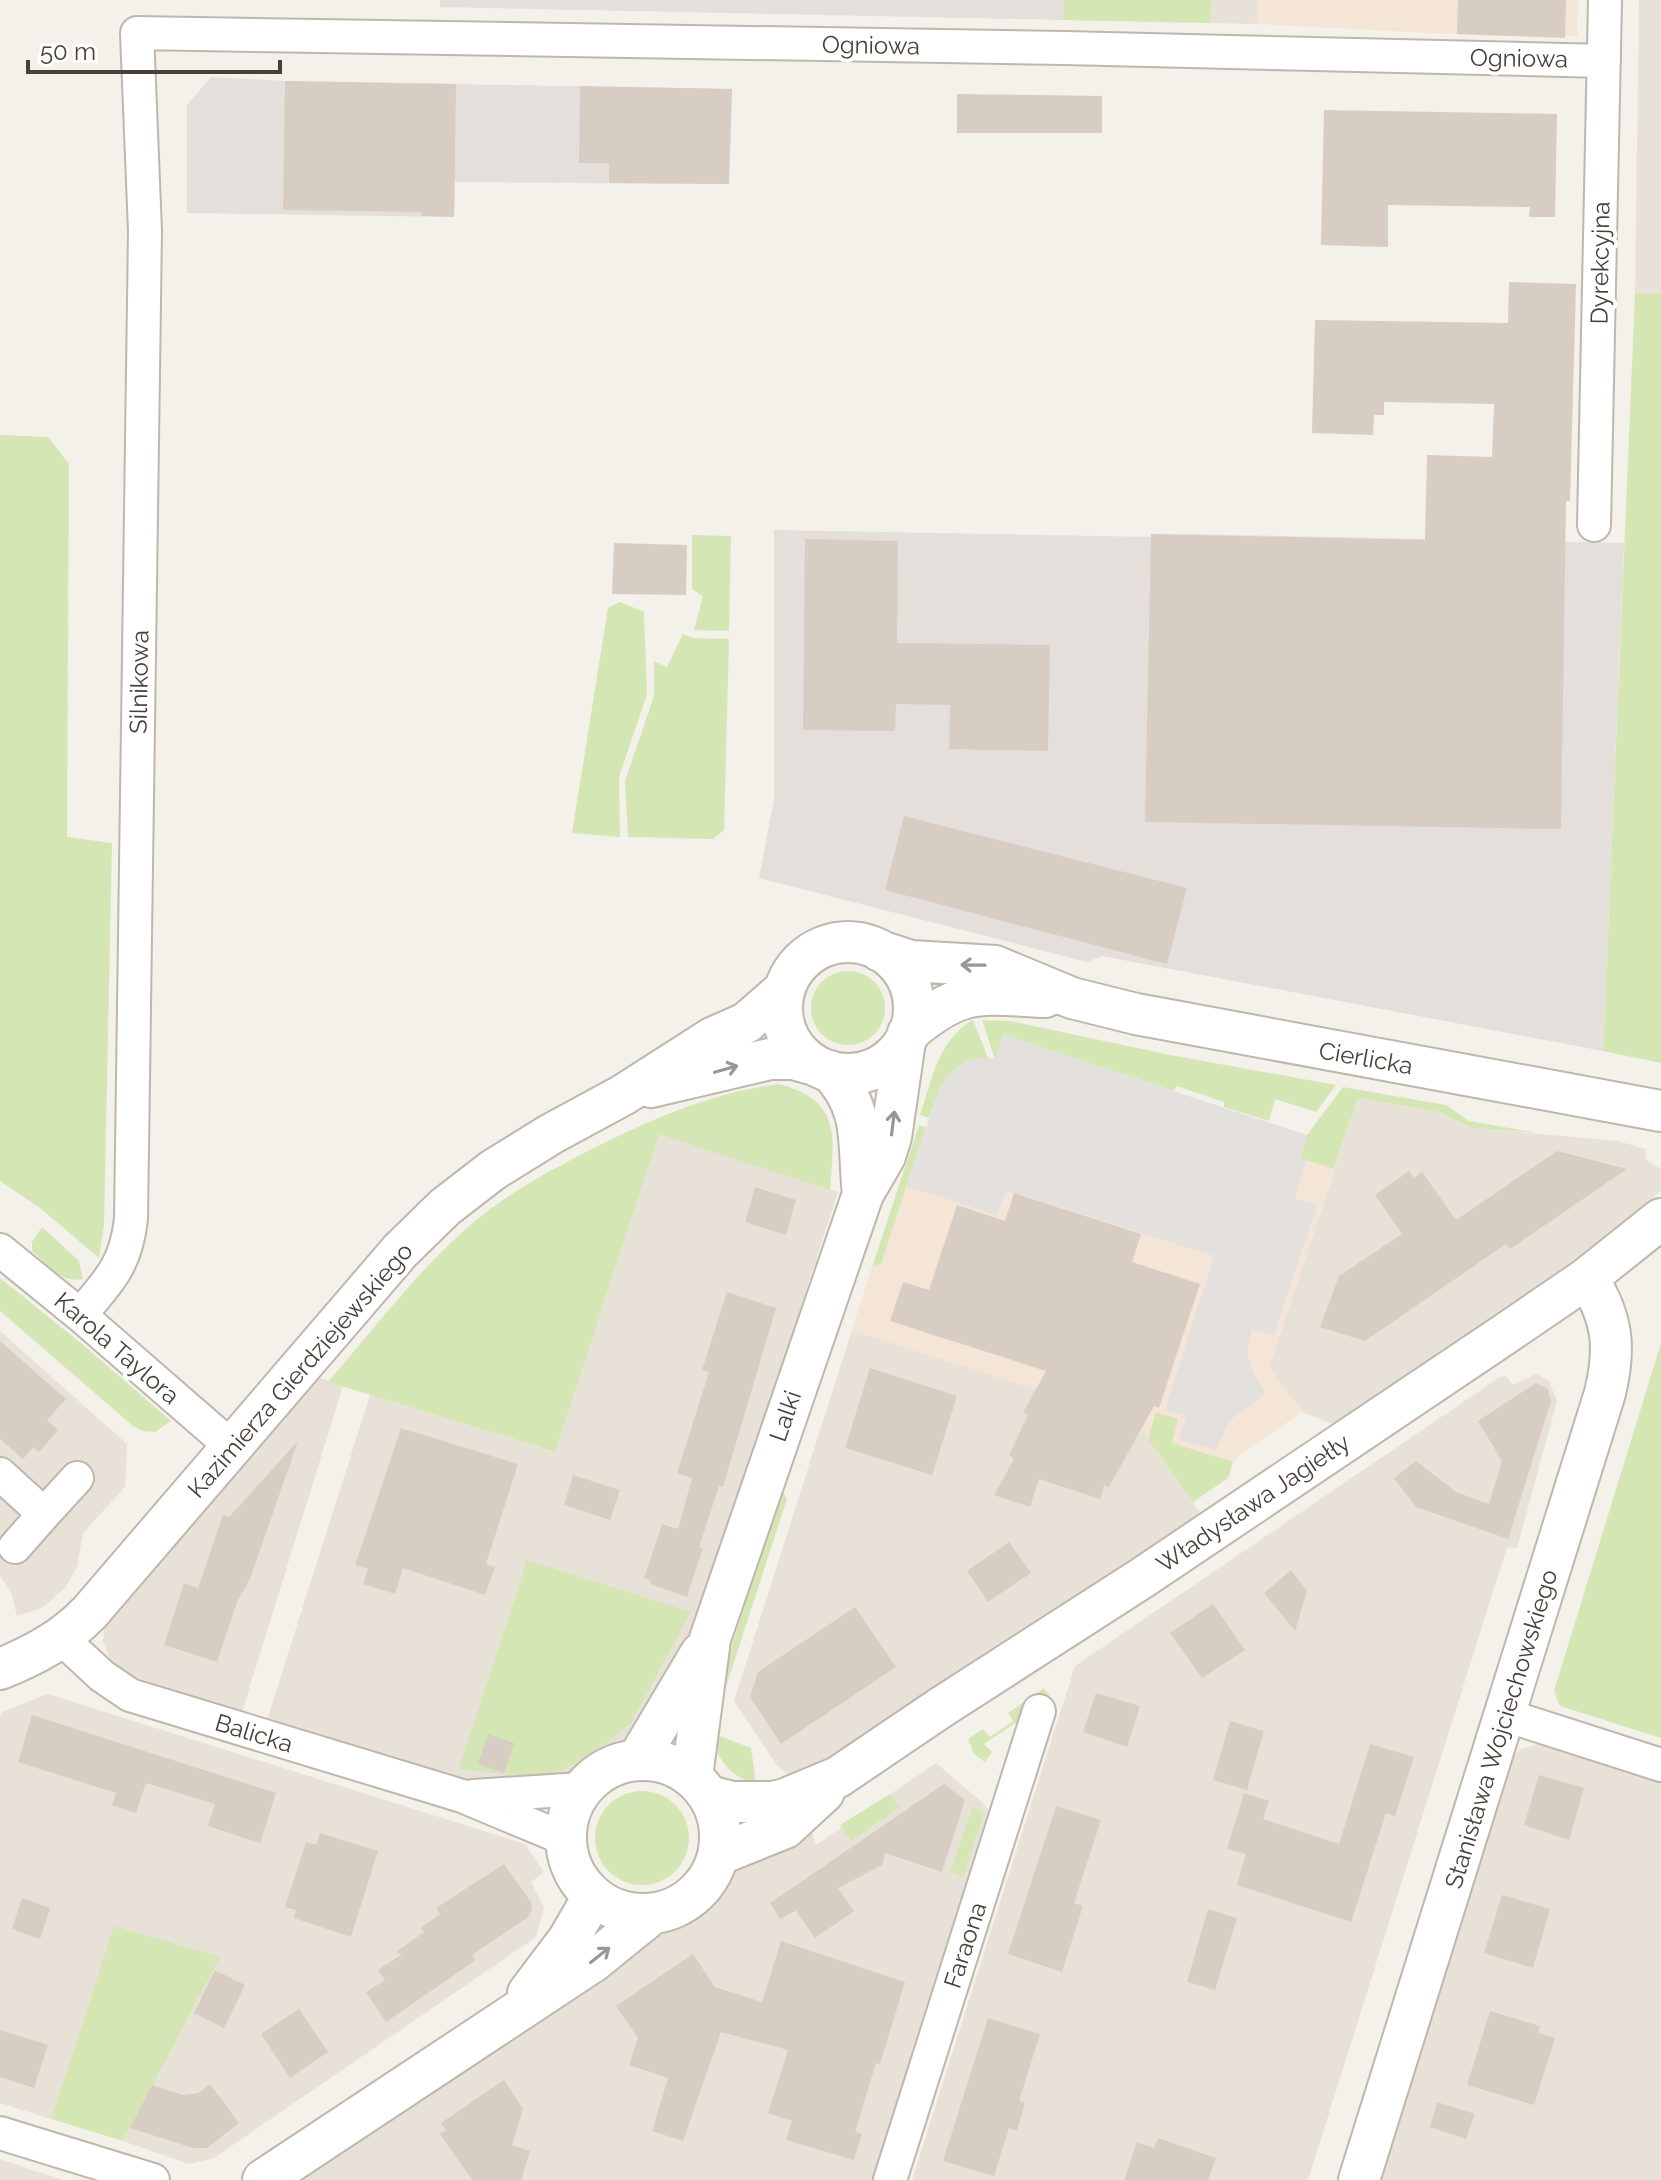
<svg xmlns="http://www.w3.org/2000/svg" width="1661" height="2180" font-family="Raleway,sans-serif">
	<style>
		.residential { fill: #e8e1d8 }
		.commercial { fill: #f4e5d6 }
		.industrial { fill: #e4dfdb }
		.green { fill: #d5e6b5 }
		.parking { fill: #e3e0de }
		.building { fill: #d8cdc3 }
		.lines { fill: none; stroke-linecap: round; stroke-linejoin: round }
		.minor-casing { stroke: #bfb7ad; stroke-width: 36 }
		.tertiary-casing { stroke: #bfb7ad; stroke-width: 44 }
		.minor { stroke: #fff; stroke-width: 32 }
		.tertiary { stroke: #fff; stroke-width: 40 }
		.oneway { stroke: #9a9692 }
		.labels { text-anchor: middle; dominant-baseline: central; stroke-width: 8; stroke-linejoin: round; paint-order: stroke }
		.street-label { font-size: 24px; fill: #484038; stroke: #fff }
	</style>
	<rect width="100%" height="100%" fill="#f4f0ea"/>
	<path class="residential" d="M1064,0h193v24l-194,-4z
		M1639,0h22v294h-26z
		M1358,1098l81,14 33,16 146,13 27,8 1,11 15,9v21l-37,36 -291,198 -31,-12 -33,-45z
		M659,1133l179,59 -138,427 -59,108 -19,21 -23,10 -22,16 -73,11 -48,-6 -189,-59 103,-325 184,57z
		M852,1330l285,92 64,92 -403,268 -22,-18 -42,-63z
		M0,1331l127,113 -2,43 -42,46 -6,34 -12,21 -23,20 -25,8 -6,-24 -11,-16z
		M1536,1374l13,7 8,20 -40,147 -10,-1 -199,633h-396l163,-514 425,-289 6,-1 7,9z
		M317,1377l26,9 -101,326 -122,-40 -10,-12 -7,-19 1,-13 5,-9z
		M48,1694l477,150 19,28 -13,10 13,25 -8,30 -322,221 -25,6 -66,-23 29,-56 -38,-158 -63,192 -51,-16v-386l2,-5z
		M1538,1744l123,38v398h-282l130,-417 10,-13z
		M936,1763l47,40 6,8v6l-113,363h-573l9,-10 338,-241 22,-4 30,-17 31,-40 77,-39 6,16z
		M0,2159l38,13 25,8h-63z"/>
	<path class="commercial" d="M1257,0h321l-1,36h-86l-234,-12z
		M1003,1035l338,112 -72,220 33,45 -54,37 -15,13 -5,16 -35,24 -57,-80 -284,-92 20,-63 9,-3 59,-176 9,-14 30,-16h16z"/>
	<path class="industrial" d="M440,0h624l-1,20 -623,-13z
		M211,77l74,4 447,8 -3,95 -274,-2 -1,35 -267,-4v-108z
		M774,530l376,7 1,-3h38l435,9 -21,508 -501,-95 -15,6 -328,-84 15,-78z"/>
	<path class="green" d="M1064,0h147l-1,23 -147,-3z
		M1635,294h26v769l-58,-12z
		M0,435l48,2 21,27 -2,373 45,6 -8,383 -5,32 -59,-50 -40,-27z
		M692,535l39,1 -2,95 -35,-1 9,-34 -11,-7z
		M620,602l24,10 3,82 -28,83 1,60 -48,-4 36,-225z
		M683,634l9,4 37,1 -5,191 -11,9 -85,-2 -3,-56 29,-85v-35l13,6z
		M811 1008a37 37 0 1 1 74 0a37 37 0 1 1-74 0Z
		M973,1020l15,38c-36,0 -48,29 -59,60l-9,-3c13,-37 17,-74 53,-95z
		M982,1020l28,1 160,34 166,30 -20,27 -41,-13 -6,22 -45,-14v-5l-47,-16 -3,5 -170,-56 -9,24z
		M779,1084c63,17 55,52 51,106l-171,-56 -104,318 -227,-70c45,-52 87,-108 139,-154 36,-32 80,-56 123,-78 62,-31 120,-57 189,-66z
		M1343,1087l103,18 23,16 69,12 -66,-5 -33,-16 -81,-14 -24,71 -34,-11 7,-23z
		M919,1125l7,2 -45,137 -9,3z
		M42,1227l37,34 4,18c-22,5 -36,-15 -51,-28v-9z
		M0,1278l82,66 89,77 -16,11 -12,-1 -10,-5 -133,-115z
		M1661,1343v395l-101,-32 -6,-15z
		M1156,1412l22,7 -6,24 61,19 -5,16 -35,24 -45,-63z
		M782,1490l5,9 -67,206 -4,-10z
		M527,1560l164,52 -60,111c-18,15 -46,38 -67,46 -31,12 -72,3 -105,0z
		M1044,1688l10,14 -4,10 -25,-7 -5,15 -36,24 8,8 -7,10 -11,-8 -6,-15 15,-10 7,8 23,-16 -5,-8z
		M712,1733l39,15 5,35c-26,-5 -40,-25 -44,-50z
		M595 1838a47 47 0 1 1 94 0a47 47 0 1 1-94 0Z
		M890,1794l10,13 -49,34 -11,-16z
		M973,1806l11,7 -21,64 -13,-5z
		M114,1926l106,31 -97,184 -72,-22z"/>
	<path class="parking" d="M1003,1035l304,100 -7,23 6,2 -11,38 22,8 -43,129 -22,-6 -5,25 6,18 13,21 -37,28 -13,29 -37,-10 8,-24 -22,-6 49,-154 -208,-66 -9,25 -91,-29 34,-98 9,-14 16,-12 14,-4h16z"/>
	<path class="building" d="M1458,0h108l-1,38 -108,-4z
		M285,81l171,3 -2,133 -33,-1v-4l-138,-2z
		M580,86l152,3 -3,95 -120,-1v-20h-30z
		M957,94l145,2v37h-145z
		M1324,110l233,4 -2,103h-26l1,-10 -142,-2v42l-67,-2z
		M1509,282l67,2 -6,217h-4l-5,328 -416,-7 6,-288 274,6 2,-85 65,2 2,-53 -110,-2v13h-10l-1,20 -61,-2 3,-113 193,3z
		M805,539l93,2 -1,102 153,2 -2,106 -99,-2 1,-44 -54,-1 -1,27 -92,-1z
		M614,543l73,2 -1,50 -74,-1z
		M904,816l283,72 -20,76 -282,-74z
		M1557,1151l70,18 -117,80 -4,-5 -141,97 -45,-14 19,-51 63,-42 -27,-39 34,-24 5,7 8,-6 34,48z
		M755,1187l41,13 -10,35 -41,-13z
		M1014,1193l127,41 -9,28 68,22 -41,124 -5,-2 -45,81 -5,-1 -4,13 -61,-20 -9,28 -36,-12 20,-36 -5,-4 19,-40 -5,-2 23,-42 -156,-50 13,-39 26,8 28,-85 48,16z
		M727,1292l49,16 -53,179 -4,-1 -20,61 4,1 -16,49 -37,-13 1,-4 -7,-2 18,-54 16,5 14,-51 -15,-5 32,-101 -7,-2z
		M0,1341l66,58 -19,21 11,10 -19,22 -6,-5 -10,12 -23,-20z
		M870,1368l87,28 -25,79 -87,-27z
		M1536,1383l12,6 3,12 -43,138 -92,-32 -22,-29 22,-17 40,31 33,12 13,-43 -24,-40z
		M401,1428l117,36 -32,100 9,3 -10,28 -82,-27 -8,26 -32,-10 5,-15 -13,-4z
		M298,1441l-48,138 -12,21 -21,62 -53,-17 20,-62 14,5 25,-73 6,2z
		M573,1475l47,15 -10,30 -46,-15z
		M1009,1542l22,31 -43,29 -21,-31z
		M1291,1570l16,21 -12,40 -31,-38z
		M1213,1604l32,46 -43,28 -32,-45z
		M855,1607l41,60 -115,77 -31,-47 8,-25z
		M1096,1693l44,13 -13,41 -44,-15z
		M32,1715l244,78 -16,50 -52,-17 7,-22 -69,-21 -10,30 -24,-8 4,-12 -98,-31z
		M1230,1721l34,10 -17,59 -34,-10z
		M488,1734l26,9 -10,30 -26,-9z
		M1370,1744l44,13 -19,59 -9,-3 -35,109 -114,-37 9,-31 -19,-5 17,-56 25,8 -6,18 76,25z
		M1539,1775l45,13 -15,52 -45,-15z
		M944,1784l21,16 -23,72 -57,-19 -3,12 -44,23 16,23 -39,27 -19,-27 6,-4 -22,12 -10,-16z
		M1056,1806l45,14 -27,83 9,3 -21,66 -54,-18z
		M320,1833l58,18 -27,86 -57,-19 2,-8 -11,-3 21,-65 10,3z
		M504,1864l27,38 1,8 -4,7 -56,38 4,5 -90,62 -20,-30 19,-12 -7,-10 24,-16 -6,-2 28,-20 -3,-4 19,-14 -4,-6z
		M1502,1895l48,14 -17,59 -49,-15z
		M22,1898l28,10 -10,31 -28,-10z
		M1208,1909l29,9 -22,72 -28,-8z
		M781,1941l124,41 -25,82 -4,-1 -21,69 7,2 -8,26 -68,-20 6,-19 -24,-8 20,-63 -67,-18 -38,109 -31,-10 16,-53 -39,-13 9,-27 -22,-32 77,-52 22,33 47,15z
		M215,1970l30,15 -21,43 -30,-15z
		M299,2009l29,43 -38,26 -29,-44z
		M1490,2011l50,15 -2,7 17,5 -21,67 -67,-20z
		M988,2018l52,16 -21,67 6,2 -8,28 -8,-3 -15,48 -51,-15z
		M0,2030l48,15 -14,43 -34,-11z
		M504,2080l19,29 -11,36 18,6 -9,29h-49l-32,-46 6,-4 -5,-7z
		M210,2084l29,39 -32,25h-14l-63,-20 22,-43 31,10 15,-2z
		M1437,2102l38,12 -9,25 -36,-12z
		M1158,2138l58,20 -8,22h-84l13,-38 17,6z"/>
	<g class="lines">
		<g class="minor-casing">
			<path id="minor" d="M1594,525l11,-525
				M0,1250l80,65 153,133
				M80,1315c29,-34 46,-50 51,-96l14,-988 -8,-198 928,15 539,13
				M0,1474l44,40 33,-36
				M15,1547l29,-33
				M62,1639l40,37 28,19 332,101 103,43
				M1505,1715l156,50
				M473,1796l108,-7
				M0,2133l153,47
				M890,2180l149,-469"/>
		</g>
		<g class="tertiary-casing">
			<path id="tertiary" d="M782 1008a66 66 0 1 1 132 0a66 66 0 1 1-132 0Z
				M880,951l31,10 84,5 77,32 64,16 525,97
				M908,1033c53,-46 71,-39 137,-36
				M830,1071c37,40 27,72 33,123
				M651,1087l119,-28h23l22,6
				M0,1669c35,-14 64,-30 90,-57l310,-361 45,-44 48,-37 58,-36 72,-39 89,-57 34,-15 38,-33
				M638,1759l63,-106
				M566 1837a77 77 0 1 1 154 0a77 77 0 1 1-154 0Z
				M692,1777l18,-138 153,-445 22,-38 6,-19 14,-96
				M709,1796l23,6h41l12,-3 53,-22 102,-69 202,-130 360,-242 85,-58 74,-59
				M718,1855l67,-27 39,-36
				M528,1993l40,-53 25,-43
				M263,2180l331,-219 58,-47
				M1359,2180l246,-787c11,-45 8,-76 -18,-115"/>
		</g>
		<use href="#minor" class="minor"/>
		<use href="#tertiary" class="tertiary"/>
	</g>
	<defs><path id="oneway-shaft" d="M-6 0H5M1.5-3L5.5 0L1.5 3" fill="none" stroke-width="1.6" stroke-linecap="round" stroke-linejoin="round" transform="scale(2)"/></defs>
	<g class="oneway">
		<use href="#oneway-shaft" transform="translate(973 965) rotate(-179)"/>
		<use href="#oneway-shaft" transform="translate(726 1069) rotate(-16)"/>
		<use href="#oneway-shaft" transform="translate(893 1123) rotate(-83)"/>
		<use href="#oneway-shaft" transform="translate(600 1955) rotate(-38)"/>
	</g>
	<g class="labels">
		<g class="street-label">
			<text transform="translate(871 45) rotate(1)">Ogniowa</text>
			<text transform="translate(1519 58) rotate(1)">Ogniowa</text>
			<text transform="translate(1600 263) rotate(-89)">Dyrekcyjna</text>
			<text transform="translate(139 682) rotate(-89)">Silnikowa</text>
			<text transform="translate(1366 1058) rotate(10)">Cierlicka</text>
			<text transform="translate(117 1348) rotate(41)">Karola Taylora</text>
			<text transform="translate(300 1370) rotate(-49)">Kazimierza Gierdziejewskiego</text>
			<text transform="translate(785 1416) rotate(-71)">Lalki</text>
			<text transform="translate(1253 1503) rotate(-34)">Władysława Jagiełły</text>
			<text transform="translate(1501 1729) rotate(-73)">Stanisława Wojciechowskiego</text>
			<text transform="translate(254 1733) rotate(17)">Balicka</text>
			<text transform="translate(965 1945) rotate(-72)">Faraona</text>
		</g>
	</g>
	<path d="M28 60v12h252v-12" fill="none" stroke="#484038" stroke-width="4"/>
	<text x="40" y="60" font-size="24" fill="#484038" stroke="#ffffff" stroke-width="6" paint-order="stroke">50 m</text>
</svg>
